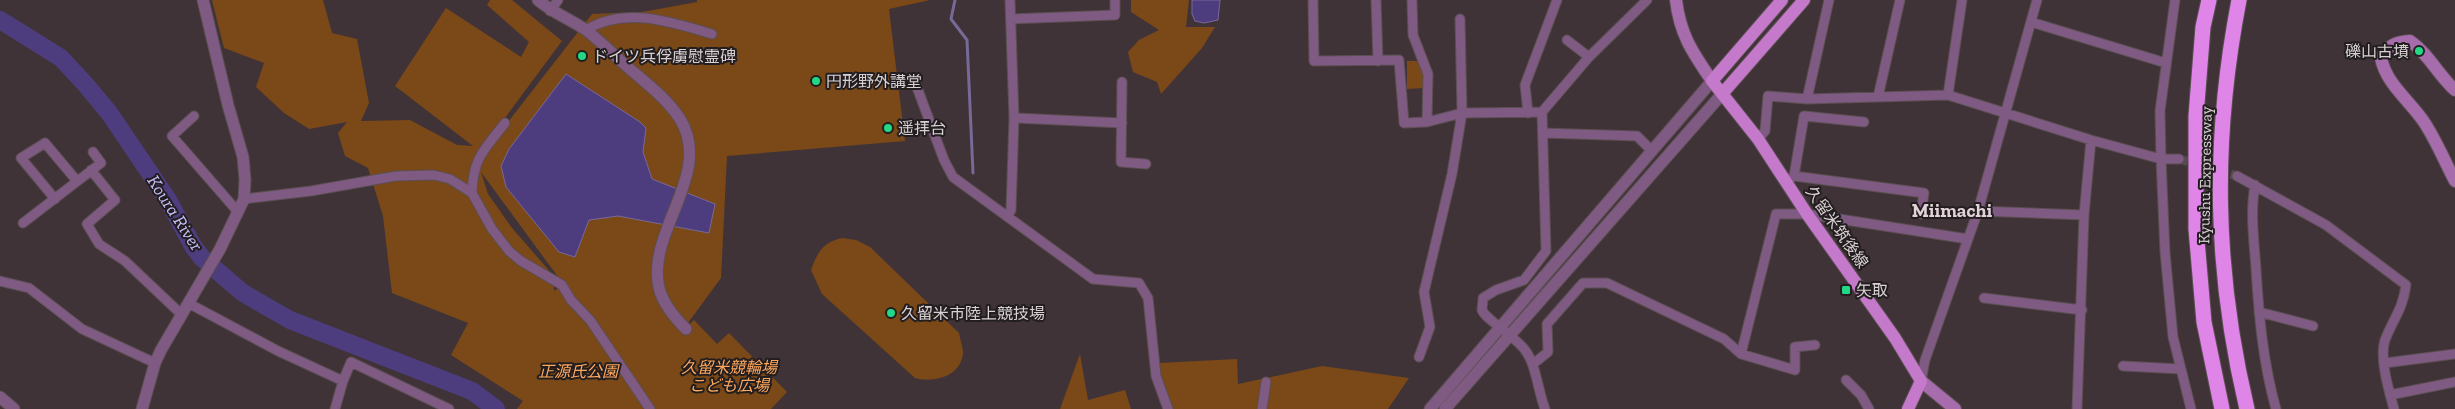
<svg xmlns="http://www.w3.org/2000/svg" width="2455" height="409" font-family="'Zilla Slab','Noto Sans JP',serif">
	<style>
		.green { fill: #7b4817; fill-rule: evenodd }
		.water { fill: #4d3d7f; stroke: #776998 }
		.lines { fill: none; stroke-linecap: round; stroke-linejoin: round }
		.stream { stroke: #776998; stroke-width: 3 }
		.river { stroke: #4d3d7f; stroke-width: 18 }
		.minor-tunnel { stroke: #574b4e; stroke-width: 9; stroke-dasharray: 9 4.5; stroke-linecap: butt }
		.minor-casing { stroke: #5b4f53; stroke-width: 11 }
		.tertiary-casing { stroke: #5b4f53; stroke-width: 13 }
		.secondary-casing { stroke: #5b4f53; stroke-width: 14 }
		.primary-casing { stroke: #5b4f53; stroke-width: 14 }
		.motorway-casing { stroke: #5b4f53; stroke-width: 17 }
		.minor { stroke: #7f5a82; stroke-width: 9 }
		.tertiary { stroke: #7f5a82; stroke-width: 11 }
		.secondary { stroke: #a66cab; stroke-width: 12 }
		.primary { stroke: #c479cb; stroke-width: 12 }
		.motorway { stroke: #df85e8; stroke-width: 15 }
		.poi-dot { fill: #22d887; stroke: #221d1f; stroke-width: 2 }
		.labels { text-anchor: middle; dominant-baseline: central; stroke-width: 4; stroke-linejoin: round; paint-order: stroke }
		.poi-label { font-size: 16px; fill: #d8d0d3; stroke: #221d1f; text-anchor: start }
		.street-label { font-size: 16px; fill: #d8d0d3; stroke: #221d1f }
		.park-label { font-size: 16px; font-style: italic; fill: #fea85d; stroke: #221d1f }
		.water-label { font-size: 18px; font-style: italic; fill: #c8bff9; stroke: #221d1f }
		.quarter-label { font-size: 19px; font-weight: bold; fill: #e2d2d7; stroke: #221d1f }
	</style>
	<rect width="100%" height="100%" fill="#403337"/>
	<path class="green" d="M212,0h111l9,33 25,6 12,64 -8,18 49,-1 47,25 16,1 -78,-60 51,-78 75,49 8,-15 -42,-37 3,-5h22l50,41 -86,116 1,5 115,-148 50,-2 55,-10v-2h233l-41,9 16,132 -178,15 -6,122 -39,53 12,-11 23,24 12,-11 58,59 -16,17h-254l6,-8 -72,-46 17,-32 -76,-30 -9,-77 -15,-48 -23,-12 -7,-23 9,-11 -38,7 -25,-16 -28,-26 8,-24 -40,-15zM481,172l105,143 -24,-30 -8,6 -1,-16 -41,-47 -24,-34z
		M1131,0h58l-3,27h29l-13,21 -41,46 -4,-12 -24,-10 -5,-20 11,-12 20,-10 -28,-18z
		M1407,61h12l5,11 1,16 -18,1z
		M842,238l14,2 14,7 89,86c1,6 4,14 4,20 -2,24 -30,30 -48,25l-93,-84 -11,-24c6,-17 12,-28 31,-32z
		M1080,354l8,46 37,-10 6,19h-71z
		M1237,359l1,25 84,-18 87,12 -21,31h-219l-12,-29 2,-17z"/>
	<path class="water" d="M1192,0h28l-2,20 -14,3 -9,-2 -3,-7z
		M566,74l74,48 6,6 -3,24 9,27 63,25 -6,29 -91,-17 -29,4 -14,37 -16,-5 -53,-65 -5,-21 8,-17z"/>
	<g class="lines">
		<path class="stream" d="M955,0l-4,19 16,21 6,133"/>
		<path class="river" d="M0,20l61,38 25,27 24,29 58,86 25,46 9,12 41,35 47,27 182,71 24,18"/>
		<path class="minor-tunnel" d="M2179,159l58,17"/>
		<g class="minor-casing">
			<path id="minor" d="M1313,0l1,61 85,-1 5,63 23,-1
				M1376,0l2,61
				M1412,0l1,35 15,39 -1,48 35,-9 -2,-94
				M2175,0l-15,111 1,48 4,93 8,85 18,72
				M550,11l8,-11
				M1012,19l103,-4v-15
				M2031,22l135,41
				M586,30c40,-24 85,-8 126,4
				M1567,40l22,17
				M915,82l29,78 9,17 140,102 46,4 9,15 8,78 12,33
				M1122,82l-1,80 25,2
				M1948,95l14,-95
				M1878,97l22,-97
				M1807,99l22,-99
				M1528,113l-3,-28 32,-85
				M194,116l-22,20 66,76
				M1014,118l108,5
				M1543,133l94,3 15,15
				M1758,139l7,-8 3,-35 39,3 141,-4 143,45 70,19h18
				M91,170l24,30 -28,24 12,20 26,17 56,53
				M1794,176l10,-60 60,6
				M2237,176l89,49 80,60c-3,24 -13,34 -21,55 -6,18 4,51 9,69
				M1785,182l9,-6 130,17 -3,21
				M2255,185c-5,28 -1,55 1,84 3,47 7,94 20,140
				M472,193c1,-35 12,-43 33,-70
				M55,199l-34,-41 24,-15 32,38
				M244,199l67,-8 85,-15 38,-1 16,4 22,14 20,36 17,22 12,10 41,24 9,15 19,20 60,89
				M1978,211l106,4
				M1008,216l3,-6 3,-92 -4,-118
				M23,223l78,-60 -8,-11
				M0,281l29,7 53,41 73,34
				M1984,298l98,12
				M188,303l90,48 65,30 -8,28
				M2259,312l54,14
				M1815,345l-20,2v23l-54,-16 35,-140h31l161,25
				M1419,357l11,-30 -6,-35 28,-118 10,-61 80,-1
				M2385,363l70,-9
				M1533,364l15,-12 -1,-28 36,-41h24l117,56 17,15
				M2123,366l58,3
				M1846,380l15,15 8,14
				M343,381l8,-19 98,47
				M1921,381l4,-21 53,-149 59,-211
				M2390,395l65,-13
				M1262,409l4,-27
				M1545,409c-7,-18 -9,-45 -20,-59 -8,-12 -40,-31 -43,-40 0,-3 1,-8 1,-12l13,-8 28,-10 22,-29 -4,-139 47,-55 58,-57
				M2077,409l7,-194 7,-75"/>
		</g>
		<g class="tertiary-casing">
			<path id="tertiary" d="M538,0c15,13 32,19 48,30 13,10 25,22 37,33 19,17 43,34 57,56 34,55 -34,112 -21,169 4,16 15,29 27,41
				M0,397l14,12
				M142,409l13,-46 6,-13 59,-101 24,-50 1,-19 -2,-23 -15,-52 -25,-105
				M1430,409l282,-328
				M1445,409l277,-315"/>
		</g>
		<g class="secondary-casing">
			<path id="secondary" d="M1676,0c4,35 17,53 36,81
				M2455,90c-17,-15 -26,-36 -45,-49 -15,1 -21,4 -29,17 5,26 29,43 43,64 12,18 21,40 31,59
				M1921,381l34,28"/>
		</g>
		<g class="primary-casing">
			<path id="primary" d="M1782,0l-70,81 46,58 49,75 88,124 26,43 -13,28
				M1722,94l82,-94"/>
		</g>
		<g class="motorway-casing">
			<path id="motorway" d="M2209,0l-6,27 -7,89v113l8,93 18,87
				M2239,0c-27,140 -25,270 8,409"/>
		</g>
		<use href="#minor" class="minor"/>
		<use href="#tertiary" class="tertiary"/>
		<use href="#secondary" class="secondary"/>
		<use href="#primary" class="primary"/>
		<use href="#motorway" class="motorway"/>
	</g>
	<g class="poi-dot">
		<circle cx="2419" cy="51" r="5"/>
		<circle cx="582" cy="56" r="5"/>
		<circle cx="816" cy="81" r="5"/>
		<circle cx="888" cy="128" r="5"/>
		<rect x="1841" y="285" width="10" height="10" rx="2.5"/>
		<circle cx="891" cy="313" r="5"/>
	</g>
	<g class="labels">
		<g class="poi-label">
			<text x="2409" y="51" text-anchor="end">礫山古墳</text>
			<text x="592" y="56">ドイツ兵俘虜慰霊碑</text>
			<text x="826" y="81">円形野外講堂</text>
			<text x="898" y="128">遥拝台</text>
			<text x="1856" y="290">矢取</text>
			<text x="901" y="313">久留米市陸上競技場</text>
		</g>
		<g class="street-label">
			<text transform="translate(2205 175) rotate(-89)">Kyushu Expressway</text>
			<text transform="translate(1837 227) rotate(55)">久留米筑後線</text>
		</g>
		<g class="park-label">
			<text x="729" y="367">久留米競輪場<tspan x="729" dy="18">こども広場</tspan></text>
			<text x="578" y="371">正源氏公園</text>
		</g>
		<g class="water-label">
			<text transform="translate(175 213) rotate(57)">Koura River</text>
		</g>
		<g class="quarter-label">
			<text x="1952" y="210">Miimachi</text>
		</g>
	</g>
</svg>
